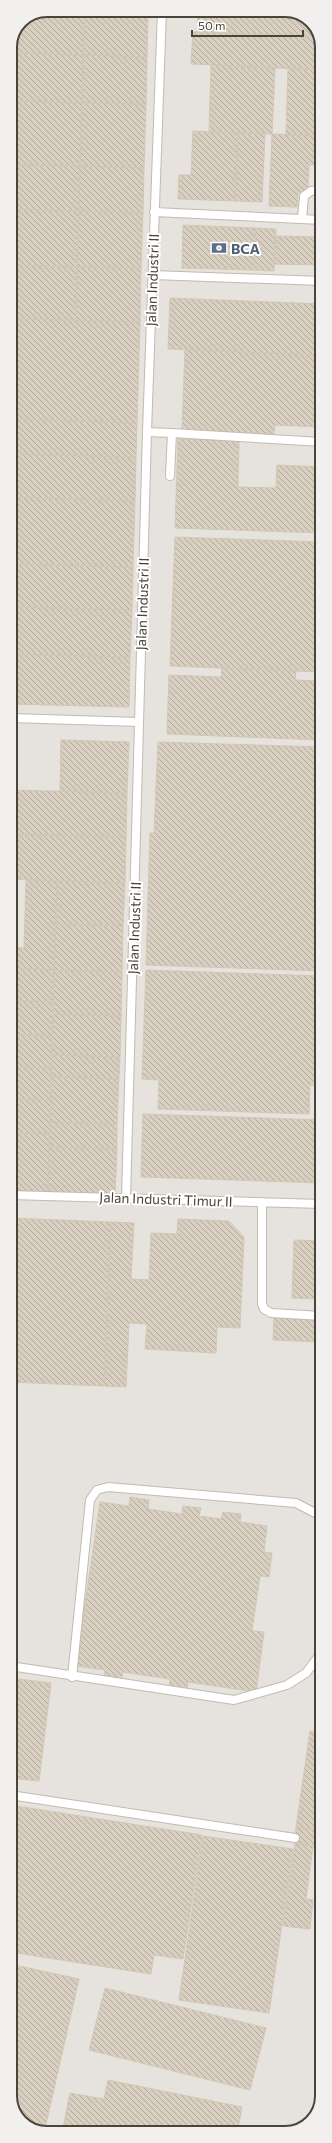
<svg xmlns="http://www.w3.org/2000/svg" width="332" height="2143" font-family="Commissioner,sans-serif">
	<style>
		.industrial { fill: #e6e2dd }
		.building { fill: url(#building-back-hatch); stroke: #d3c7b4 }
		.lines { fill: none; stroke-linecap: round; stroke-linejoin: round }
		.service-casing { stroke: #c2bbae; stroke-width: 10 }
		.service { stroke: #fff; stroke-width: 8 }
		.labels { text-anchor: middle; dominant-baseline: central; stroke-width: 4; stroke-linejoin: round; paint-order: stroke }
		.service-label { font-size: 14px; font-weight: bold; fill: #4e5e75; stroke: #fff; text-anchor: start }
		.street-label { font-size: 14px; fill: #4b4439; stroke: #fff }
		.rim { fill: none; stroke: #4b4439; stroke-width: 2 }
	</style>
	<defs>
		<pattern id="building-back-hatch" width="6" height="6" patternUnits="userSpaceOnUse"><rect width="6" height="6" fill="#d8cfc1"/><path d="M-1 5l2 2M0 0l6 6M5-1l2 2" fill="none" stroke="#b1aa9e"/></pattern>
	</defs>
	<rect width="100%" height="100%" fill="#f6f3ec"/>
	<path class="industrial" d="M47,10h243l21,11 11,21v2054l-9,25 -23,12h-248l-21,-11 -11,-21v-2054l11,-26z"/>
	<path class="building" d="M47,10h38v3l-42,-1z
		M85,10h63v5l-63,-2z
		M198,10h27l-1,23 -27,-1z
		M225,10h65l21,11 8,16 -95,-4z
		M43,12l42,1 -2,42 -67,-2 1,-22 4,-10z
		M85,13l63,2 -1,42 -64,-2z
		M193,32l126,5 3,5v28l-131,-6z
		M16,53l67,2 -1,48 -67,-2z
		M83,55l64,2 -1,47 -64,-1z
		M211,65l64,3 -3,66 -63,-2z
		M288,68l34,2v66l-36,-1z
		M15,101l67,2 -2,63 -67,-1z
		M82,103l64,1 -2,64 -64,-2z
		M193,131l45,2 -3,68 -57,-2 1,-24h12z
		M238,133l27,1 -3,68 -27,-1z
		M272,134l50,2v29h-13l-1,28 -10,-1 -1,15 -28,-1z
		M13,165l67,1 -1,45 -67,-2z
		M80,166l64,2 -1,45 -64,-2z
		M12,209l67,2 -2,56 -67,-2z
		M79,211l64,2 -2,55 -64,-1z
		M183,225l73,3 -2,42 -72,-2z
		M256,228l20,1 -2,42 -20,-1z
		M275,236l47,1v28l-48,-1z
		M10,265l67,2 -1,53 -66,-1z
		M77,267l64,1 -1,54 -64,-2z
		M170,298l152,6v51l-154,-6z
		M10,319l130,3 -3,101 -127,-4z
		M185,350l137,5v72l-47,-2 -1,9 -92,-4z
		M10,419l127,4 -1,34 -126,-3z
		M178,439l61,2 -1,46 38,1 1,-23 45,2v66l-147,-5z
		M10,454l126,3 -1,44 -125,-4z
		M10,497l125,4 -2,66 -123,-3z
		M175,537l147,5v130l-152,-6z
		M10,564l123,3 -1,43 -122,-3z
		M10,607l122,3 -2,47 -120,-3z
		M10,654l120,3 -1,50 -119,-3z
		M222,668l74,3 -1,9 27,1v59l-155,-6 2,-59 52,2z
		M61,740l68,2 -2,51 -67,-2z
		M158,742l164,5v224l-176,-6 4,-132h4z
		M10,790l117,3 -1,44 -116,-3z
		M10,834l116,3 -1,46 -115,-4z
		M26,880l31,1 -3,89 -44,-2v-21l14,1z
		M57,881l68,2 -2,43 -67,-2z
		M56,924l67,2 -1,46 -68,-2z
		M10,968l44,2 -1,32 -43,-2z
		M54,970l68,2 -1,44 -68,-2z
		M146,970l176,6v109h-12l-1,29 -151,-5 1,-29 -17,-1z
		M10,1000l43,2 -1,34 -42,-2z
		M53,1014l68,2 -1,41 -68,-2z
		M10,1034l42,2 -1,32 -41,-1z
		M52,1055l68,2 -1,22 -68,-2z
		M10,1067l41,1v32l-41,-1z
		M51,1077l68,2 -2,45 -67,-2z
		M10,1099l41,1 -2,34 -39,-1z
		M143,1114l179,6v63l-181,-6z
		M50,1122l67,2v25l-68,-2z
		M10,1133l39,1 -1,59 -38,-1z
		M49,1147l68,2 -2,46 -67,-2z
		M10,1218l101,4 -7,164 -94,-4z
		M178,1219l51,2 15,16 -4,91 -23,-1 -1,26 -71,-4 2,-25 -18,-1 -3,64 -22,-1 7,-164 23,1 -3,56 18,1 2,-47 26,1z
		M294,1240l28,1v58l-30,-1z
		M274,1318l48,2v22l-49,-2z
		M130,1497l19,3 -1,9 34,5 1,-8 18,2 -2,8 22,3 2,-7 18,2 -1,8 27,4 -3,26 8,1 -3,24 -9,-1 -8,55 12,1 -8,60 -68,-10 -1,8 -18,-2 1,-9 -47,-7 -2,8 -17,-2 1,-8 -29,-4 24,-164 29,4z
		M10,1678l41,5 -12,98 -29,-3z
		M310,1731l12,1v99l-26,-4z
		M10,1805l192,30 -19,124 -29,-4 -3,19 -141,-22z
		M296,1827l26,4 -1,16 -26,-4z
		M203,1836l90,13 -24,164 -90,-13z
		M295,1843l18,3 -7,53 7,1 -3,29 -27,-3z
		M10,1964l69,15 -35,154 -23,-11 -11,-21z
		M105,1988l161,40 -16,62 -161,-40z
		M108,2080l134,27 -4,21 22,5h-198l8,-40 34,6z"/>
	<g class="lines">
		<g class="service-casing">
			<path id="service" d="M154,212l168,8
				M302,219l2,-23 7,-5 11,-1
				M152,275l170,6
				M147,432l25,1 -2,43
				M172,433l150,9
				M10,718l129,4
				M10,1195l312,9
				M126,1198l21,-766 15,-422
				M262,1202v102l2,5 7,4 51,3
				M10,1666l224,34 53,-15 19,-12 16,-21
				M72,1677l18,-177 7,-10 11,-3 188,16 21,11 5,6
				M10,1795l285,43"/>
		</g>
		<use href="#service" class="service"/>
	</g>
	<defs>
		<g id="bank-bare" transform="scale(1.2)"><path d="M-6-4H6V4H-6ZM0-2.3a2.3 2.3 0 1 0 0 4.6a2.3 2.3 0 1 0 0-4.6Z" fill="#5c6f8a" stroke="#fff" stroke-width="2.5" paint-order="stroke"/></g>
	</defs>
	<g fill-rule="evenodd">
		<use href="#bank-bare" x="219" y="248"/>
	</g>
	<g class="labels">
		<g class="service-label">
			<text x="231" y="248">BCA</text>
		</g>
		<g class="street-label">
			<text transform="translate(152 280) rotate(-88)">Jalan Industri II</text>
			<text transform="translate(142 604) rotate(-88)">Jalan Industri II</text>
			<text transform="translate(134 928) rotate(-88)">Jalan Industri II</text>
			<text transform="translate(166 1199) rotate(2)">Jalan Industri Timur II</text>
		</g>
	</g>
	<path d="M0 0H332V2143H0ZM47 17H285A30 30 0 0 1 315 47V2096A30 30 0 0 1 285 2126H47A30 30 0 0 1 17 2096V47A30 30 0 0 1 47 17Z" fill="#f1f0ef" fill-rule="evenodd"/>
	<path class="rim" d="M47 17H285A30 30 0 0 1 315 47V2096A30 30 0 0 1 285 2126H47A30 30 0 0 1 17 2096V47A30 30 0 0 1 47 17Z"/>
	<path d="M192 30v6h111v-6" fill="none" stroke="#4b4439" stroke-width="2"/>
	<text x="198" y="30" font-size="12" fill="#4b4439" stroke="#ffffff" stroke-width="3" paint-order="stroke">50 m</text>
</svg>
